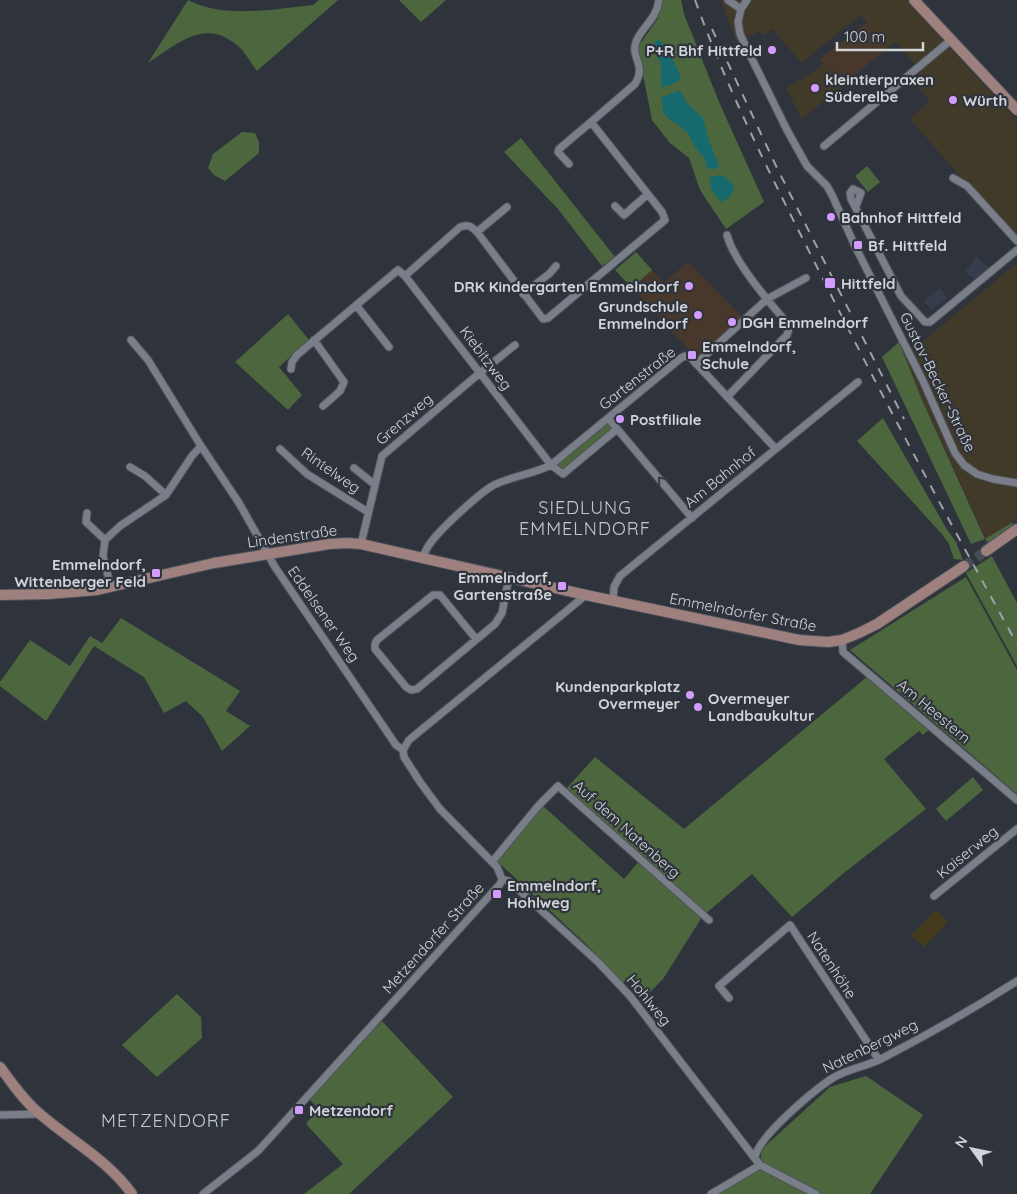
<svg xmlns="http://www.w3.org/2000/svg" width="1017" height="1194" font-family="Quicksand,sans-serif">
	<style>
		.commercial { fill: #423a29 }
		.built { fill: #363d4c }
		.education { fill: #47382b }
		.green { fill: #4c673e }
		.sand { fill: #433b1b }
		.water { fill: #166a6d }
		.lines { fill: none; stroke-linecap: round; stroke-linejoin: round }
		.secondary-tunnel { stroke: #474c54; stroke-width: 10; stroke-dasharray: 10 5; stroke-linecap: butt }
		.street-casing { stroke: #4f525a; stroke-width: 9 }
		.secondary-casing { stroke: #4f525a; stroke-width: 12 }
		.street { stroke: #797e88; stroke-width: 7 }
		.secondary { stroke: #9e807f; stroke-width: 10 }
		.rail { stroke: #9ea1a7; stroke-width: 2; stroke-dasharray: 9 9; stroke-linecap: butt }
		.oneway { stroke: #363b44 }
		.poi-dot { fill: #d29cfd; stroke: #2f343c; stroke-width: 2 }
		.labels { text-anchor: middle; dominant-baseline: central; stroke-width: 4.5; stroke-linejoin: round; paint-order: stroke }
		.poi-label { font-size: 15px; font-weight: bold; fill: #d1d4d9; stroke: #2f343c; text-anchor: start }
		.street-label { font-size: 15px; fill: #d1d4d9; stroke: #2f343c }
		.quarter-label { font-size: 18px; letter-spacing: 1px; fill: #c2c8d3; stroke: #2f343c }
	</style>
	<rect width="100%" height="100%" fill="#2f343c"/>
	<path class="commercial" d="M721,0h185l111,121v120l-107,-122 20,-18 -18,-21 9,-9 -25,-29 -7,5 -28,-32 -60,48 -28,-34 -10,7 -4,-5 -22,12z
		M824,63l19,22 -41,34 -16,-31 23,-13z
		M1017,263v256l-31,20 -64,-139 -18,-43z"/>
	<path class="built" d="M976,257l13,11 -14,11 -10,-7z
		M940,288l7,10 -16,12 -7,-9z"/>
	<path class="education" d="M867,22l22,25 -46,38 -23,-26z
		M688,262l54,55 -45,42 -65,-71 20,-18 12,13z"/>
	<path class="green" d="M188,0c36,19 86,9 125,5l6,-5h19l-81,71c-6,-8 -12,-19 -19,-25 -33,-29 -61,-2 -90,17z
		M399,0h47l-25,22z
		M663,0h18l3,14 35,88 45,100 -38,27 -26,-39 -11,-32 -19,-15 -18,-23 -14,-70 2,-6 17,-24z
		M242,132l13,1 4,9v11l-34,28 -11,-6 -6,-7 5,-14z
		M521,138l94,119 -13,9 -44,-57 -54,-57z
		M867,166l13,16 -12,10 -13,-16z
		M636,252l16,18 -20,18 -17,-18z
		M288,314l21,26 -30,27 23,28 -14,15 -53,-48z
		M899,342l23,58 63,139 28,-17 -1,4 -24,17 -3,-4 -14,5 -89,-187z
		M883,418l63,110 10,14 7,18 -9,-1 -5,-15 -8,-11 -84,-92z
		M609,423l4,6 -51,41 -4,-6z
		M992,556l25,47v63l-51,-93z
		M966,577l51,93v124l-167,-144z
		M121,618l119,73 -14,20 24,15 -28,25 -19,-34 -17,-16 -22,12 -20,-36 -50,-31 -48,75 -46,-35v-4l30,-42 40,26 20,-30 12,7z
		M867,677l63,52 -7,6 -4,-4 -35,28 42,50 -81,63 -53,45 -40,-43 -48,41 -57,-56 -82,-69 30,-33 89,72z
		M973,777l10,13 -37,31 -10,-12z
		M542,805l82,74 16,-19 62,57 -39,62 -15,15 -14,-16 -11,5 -36,-38 -89,-83 1,-6z
		M177,994l24,23 1,21 -45,39 -35,-32z
		M382,1021l71,76 -104,97h-45l39,-30 -37,-40 12,-16 -10,-10z
		M866,1076l57,39 -53,79h-153l42,-25 3,-20 68,-62z"/>
	<path class="sand" d="M936,910l12,12 -24,25 -13,-12z"/>
	<path class="water" d="M658,40l4,2c7,13 15,22 19,37l-12,7 -8,1v-25c-6,-6 -8,-12 -6,-20z
		M680,90l6,12 17,16 6,23 10,24 -3,4 -9,-1c-3,-14 -4,-10 -11,-20 -4,-5 -5,-10 -8,-14 -12,-16 -28,-11 -26,-37z
		M723,175l11,11c-1,8 -5,13 -13,16l-10,-13 -1,-12z"/>
	<g class="lines">
		<path class="secondary-tunnel" d="M964,566l22,-15"/>
		<g class="street-casing">
			<path id="street" d="M728,0l13,9
				M747,0l-6,9 -3,13 2,12 7,15 40,81 20,36 20,20 5,9 23,51 68,135 32,72 9,12 13,9 16,5 24,4
				M824,146l127,-106
				M569,164l-11,-12 1,-3 32,-27
				M953,178l14,8 50,55
				M615,206l9,9 24,-21
				M856,206l5,-13 -8,-4 -3,4 1,6 50,97 24,26h5l87,-72
				M477,232l30,-25
				M405,276l55,-49c8,-3 11,-1 17,5l66,87 5,-1 117,-98 -3,-8 -71,-90 44,-38c12,-20 -5,-26 1,-42 6,-16 20,-21 23,-42
				M523,294l26,-20 7,-8
				M356,305l33,42
				M131,340l17,20 53,86 38,57 36,64 121,178 7,5
				M314,340l30,42 -4,9 -17,15
				M696,364l71,-65 39,-21
				M291,369l1,-7 5,-7 101,-85 7,6 146,189 12,9 54,-45
				M727,397l60,-62 2,-6 -1,-5c-19,-22 -54,-62 -61,-89
				M608,418l84,100
				M280,449l27,25 61,38
				M130,467l15,9 21,19
				M354,468l20,16
				M87,513l-1,9 19,18
				M361,544l21,-88 93,-79 40,-32
				M422,559c2,-5 4,-10 7,-14 9,-14 52,-54 67,-61 18,-8 37,-10 55,-19l130,-107 4,-2 5,1 86,92
				M111,588l-8,-32 2,-16 15,-14 46,-31 26,-39 9,-10
				M613,601l1,-14 6,-11 238,-194
				M476,639l-36,-44h-7l-56,45 -2,4v5l31,38 5,3 6,-1 78,-65 7,-11 7,-36
				M842,640l1,12 174,148
				M492,862l47,-57 19,-19 151,134
				M502,879l7,2 89,81 32,34 130,169 56,29
				M934,896l83,-67
				M729,998l-10,-12 71,-61 89,135
				M0,1115l39,-1
				M755,1157c4,-21 57,-65 76,-78 15,-10 34,-12 50,-20 46,-24 92,-50 136,-78
				M203,1194l55,-43 242,-267 2,-5 -5,-12 -57,-58 -20,-27 -16,-25 -1,-7 6,-10 177,-145
				M711,1194l49,-29"/>
		</g>
		<g class="secondary-casing">
			<path id="secondary" d="M914,0l103,110
				M986,551l31,-22
				M0,595l48,-1 49,-4 117,-27 115,-19 18,-1 14,1 225,51 213,45 29,2 14,-2 17,-7 18,-9 87,-58
				M0,1067c12,16 24,34 40,47 31,27 68,46 92,80"/>
		</g>
		<use href="#street" class="street"/>
		<use href="#secondary" class="secondary"/>
		<path class="rail" d="M695,0c34,94 79,182 124,271 63,126 130,250 198,373
			M712,29l65,139 127,251"/>
	</g>
	<defs><path id="oneway-chevron" d="M-2-3.5L2.5 0L-2 3.5" fill="none" stroke-width="1.6" stroke-linecap="round" stroke-linejoin="round" transform="scale(1.25)"/></defs>
	<use class="oneway" href="#oneway-chevron" transform="translate(661 480) rotate(-130)"/>
	<g class="poi-dot">
		<circle cx="772" cy="50" r="5"/>
		<circle cx="815" cy="88" r="5"/>
		<circle cx="953" cy="100" r="5"/>
		<circle cx="831" cy="217" r="5"/>
		<rect x="853" y="240" width="10" height="10" rx="2.5"/>
		<rect x="824" y="277" width="12" height="12" rx="2.5"/>
		<circle cx="689" cy="286" r="5"/>
		<circle cx="698" cy="315" r="5"/>
		<circle cx="732" cy="322" r="5"/>
		<rect x="687" y="350" width="10" height="10" rx="2.5"/>
		<circle cx="620" cy="419" r="5"/>
		<rect x="151" y="568" width="10" height="10" rx="2.5"/>
		<rect x="557" y="581" width="10" height="10" rx="2.5"/>
		<circle cx="690" cy="695" r="5"/>
		<circle cx="698" cy="707" r="5"/>
		<rect x="492" y="889" width="10" height="10" rx="2.5"/>
		<rect x="294" y="1105" width="10" height="10" rx="2.5"/>
	</g>
	<g class="labels">
		<g class="poi-label">
			<text x="762" y="50" text-anchor="end">P+R Bhf Hittfeld</text>
			<text x="825" y="79">kleintierpraxen<tspan x="825" dy="17">Süderelbe</tspan></text>
			<text x="963" y="100">Würth</text>
			<text x="841" y="217">Bahnhof Hittfeld</text>
			<text x="868" y="245">Bf. Hittfeld</text>
			<text x="841" y="283">Hittfeld</text>
			<text x="679" y="286" text-anchor="end">DRK Kindergarten Emmelndorf</text>
			<text x="688" y="306" text-anchor="end">Grundschule<tspan x="688" dy="17">Emmelndorf</tspan></text>
			<text x="742" y="322">DGH Emmelndorf</text>
			<text x="702" y="346">Emmelndorf,<tspan x="702" dy="17">Schule</tspan></text>
			<text x="630" y="419">Postfiliale</text>
			<text x="146" y="564" text-anchor="end">Emmelndorf,<tspan x="146" dy="17">Wittenberger Feld</tspan></text>
			<text x="552" y="577" text-anchor="end">Emmelndorf,<tspan x="552" dy="17">Gartenstraße</tspan></text>
			<text x="680" y="686" text-anchor="end">Kundenparkplatz<tspan x="680" dy="17">Overmeyer</tspan></text>
			<text x="708" y="698">Overmeyer<tspan x="708" dy="17">Landbaukultur</tspan></text>
			<text x="507" y="885">Emmelndorf,<tspan x="507" dy="17">Hohlweg</tspan></text>
			<text x="309" y="1110">Metzendorf</text>
		</g>
		<g class="street-label">
			<text transform="translate(486 358) rotate(53)">Kiebitzweg</text>
			<text transform="translate(637 378) rotate(-38)">Gartenstraße</text>
			<text transform="translate(938 382) rotate(64)">Gustav-Becker-Straße</text>
			<text transform="translate(404 419) rotate(-41)">Grenzweg</text>
			<text transform="translate(331 470) rotate(35)">Rintelweg</text>
			<text transform="translate(720 477) rotate(-39)">Am Bahnhof</text>
			<text transform="translate(292 536) rotate(-8)">Lindenstraße</text>
			<text transform="translate(743 612) rotate(11)">Emmelndorfer Straße</text>
			<text transform="translate(324 614) rotate(55)">Eddelsener Weg</text>
			<text transform="translate(934 711) rotate(40)">Am Heestern</text>
			<text transform="translate(627 829) rotate(42)">Auf dem Natenberg</text>
			<text transform="translate(967 852) rotate(-39)">Kaiserweg</text>
			<text transform="translate(433 938) rotate(-48)">Metzendorfer Straße</text>
			<text transform="translate(832 965) rotate(57)">Natenhöhe</text>
			<text transform="translate(649 1000) rotate(51)">Hohlweg</text>
			<text transform="translate(870 1046) rotate(-26)">Natenbergweg</text>
		</g>
		<g class="quarter-label">
			<text x="585" y="507">SIEDLUNG<tspan x="585" dy="21">EMMELNDORF</tspan></text>
			<text x="166" y="1120">METZENDORF</text>
		</g>
	</g>
	<g transform="translate(972 1149) rotate(303)" stroke="#2f343c" stroke-width="4" paint-order="stroke">
	<path d="M0-4L9 19L0 12L-9 19Z" fill="#d1d4d9"/>
	<text y="-8" font-size="14" font-weight="bold" text-anchor="middle" fill="#d1d4d9">N</text>
	</g>
	<path d="M837 42v8h86v-8" fill="none" stroke="#d1d4d9" stroke-width="2.5"/>
	<text x="844" y="42" font-size="15" fill="#d1d4d9" stroke="#2f343c" stroke-width="4" paint-order="stroke">100 m</text>
</svg>
